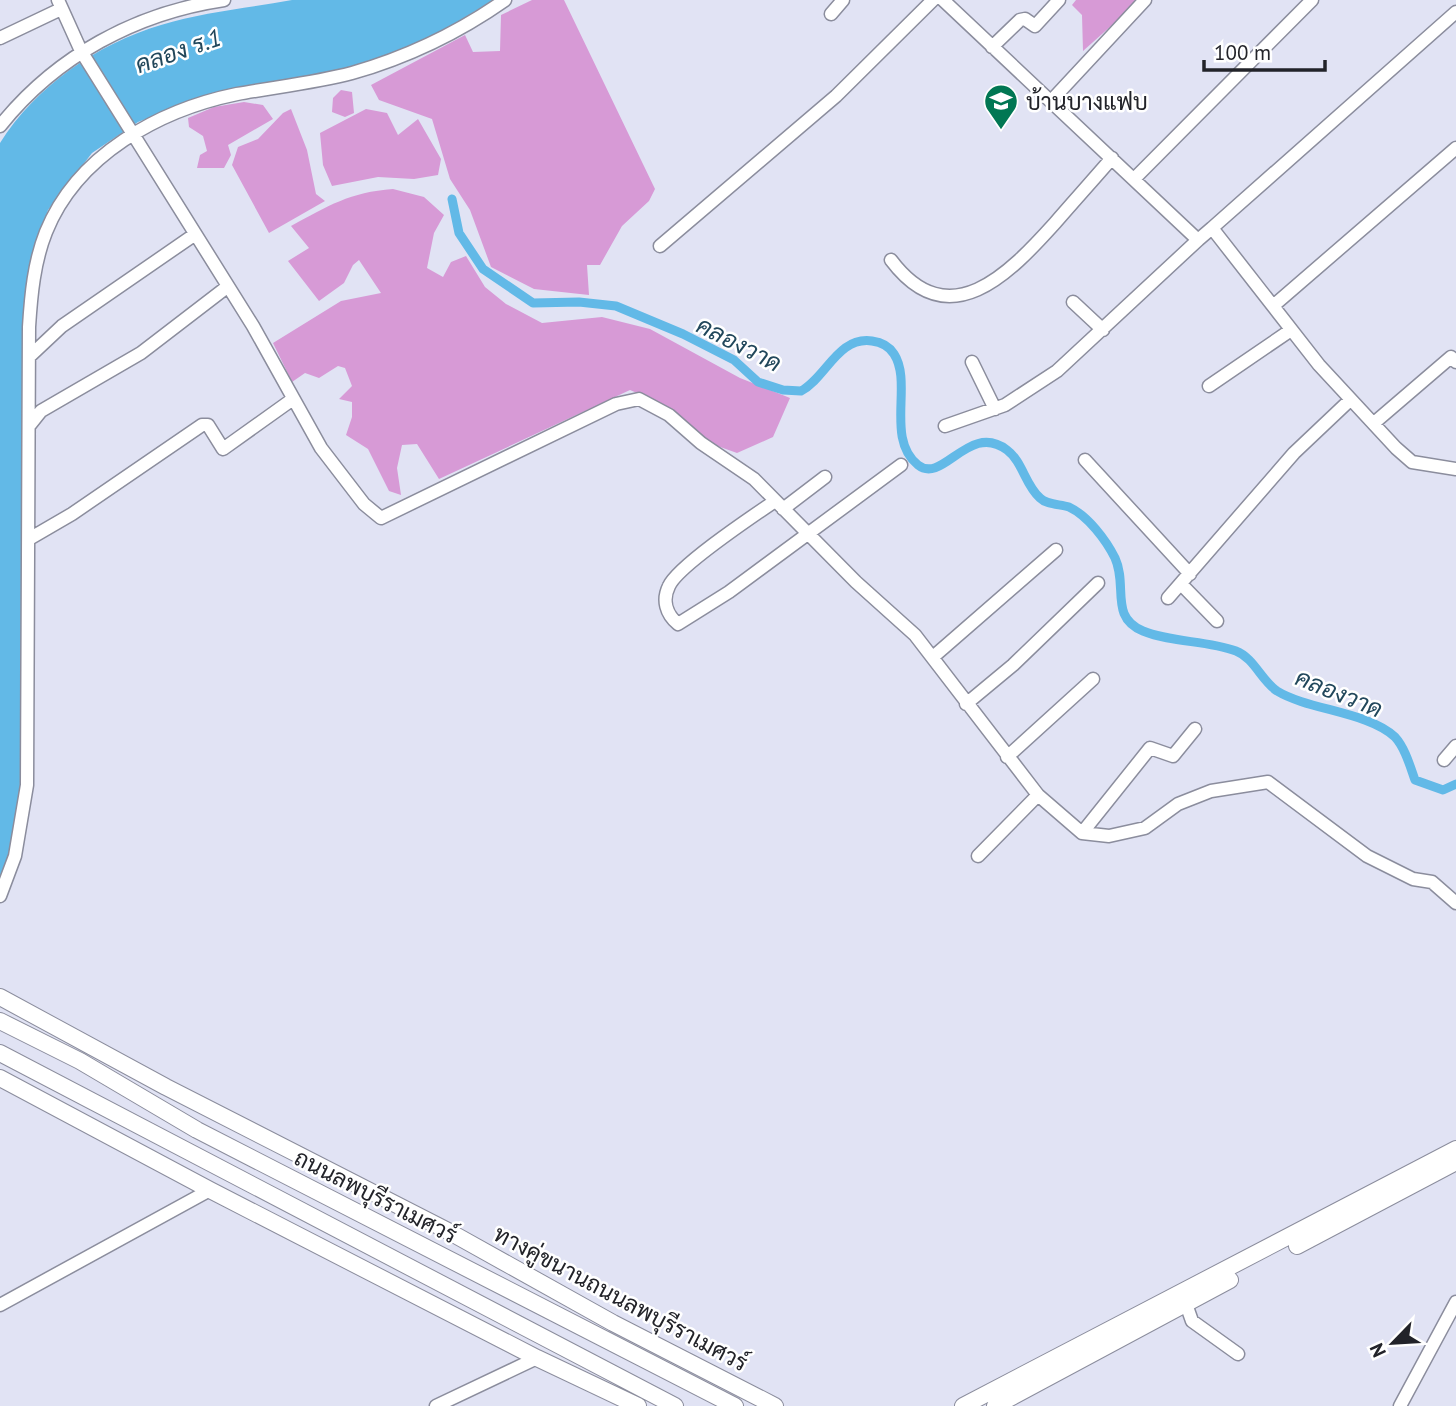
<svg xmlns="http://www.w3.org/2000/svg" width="1456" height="1406" font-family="'PT Sans',Sarabun,sans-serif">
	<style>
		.forest { fill: #d79ad6 }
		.water { fill: #62b9e7 }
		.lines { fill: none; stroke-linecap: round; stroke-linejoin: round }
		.canal { stroke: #62b9e7; stroke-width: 9 }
		.minor-casing { stroke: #8b8d9d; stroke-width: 15 }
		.major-casing { stroke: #8b8d9d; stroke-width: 18 }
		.minor { stroke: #fff; stroke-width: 12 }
		.major { stroke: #fff; stroke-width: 16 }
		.labels { text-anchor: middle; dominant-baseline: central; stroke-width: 5; stroke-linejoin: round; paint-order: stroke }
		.poi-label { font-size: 23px; fill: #222329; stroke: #fff; text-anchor: start }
		.street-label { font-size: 23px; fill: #222329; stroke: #fff }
		.water-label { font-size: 24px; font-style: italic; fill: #21475b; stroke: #fff }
	</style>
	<rect width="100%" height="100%" fill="#e1e3f4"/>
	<path class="forest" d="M532,0h32l91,189 -6,12 -27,25 -22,39h-13l2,30 -55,-6 -43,-22 -21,-57 -20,-31 -18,-60 -53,-19 -8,-15 94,-50 8,17 27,-1 1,-36z
		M1076,0h59l-5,9 -47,42 -1,-36 -10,-10z
		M341,90l11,2 2,21 -9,4 -13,-5 1,-14z
		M244,102l19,3 10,14 -45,26 3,10 -7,13h-27l3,-13 7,-4 -4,-15 -14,-9 -1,-9 26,-11z
		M291,109l16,41 9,44 9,7 -56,32 -37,-68 6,-18 20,-8 25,-26z
		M366,109l21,4 11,22 20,-16 23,40 -3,16 -24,4 -36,-2 -46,9 -9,-21 -3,-32z
		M393,189l31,8 20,18 -10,18 -7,35 16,9 8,-15 15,-6 19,31 21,17 36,19 60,-6 48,12 90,49 50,20 -17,39 -36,16 -28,-10 -44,-38 -35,-15 -191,89 -22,-35 -15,1 -5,23 4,27 -12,-4 -21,-42 -22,-14 6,-18v-15l-13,-3 13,-13 -7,-18 -7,-2 -19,12 -14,-5 -13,9 -19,-39 68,-42 40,-8 -22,-33 -6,5 -9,18 -25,18 -31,-40 21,-13 -18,-22c37,-20 59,-34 102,-37z"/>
	<path class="water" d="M292,0h201l-42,26 -59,29 -68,19 -117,22 -69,26 -46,31 -44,57 -18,54 -6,51 -1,473 -11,67 -12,34v-746c36,-57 97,-99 161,-118 42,-13 88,-17 131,-25z"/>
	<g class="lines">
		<path class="canal" d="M452,199l7,34 24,36 50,34 46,-1 37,4 67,28 51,26 24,22 25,8 18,1c25,-13 37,-55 71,-50 8,1 17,5 22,13 19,29 -9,85 24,111 25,20 51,-44 89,-15 16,12 18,35 33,48 7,7 20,6 29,9 19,9 37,33 46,51 13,28 -6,59 28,73 30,12 63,9 93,20 18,7 25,29 41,40 31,19 92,21 118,46 10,11 15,29 20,43l28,10 13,-6"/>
		<g class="minor-casing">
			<path id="minor" d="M58,0l23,51 172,275 68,122 43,56 17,14 235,-114 23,-5 30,16 32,28 53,36 102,103 59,53 123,160 44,38 27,3 36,-8 33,-24 33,-13 57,-9 99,74 46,23 19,3 24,21
				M943,0l255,240 14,-12 107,137 77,83 16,14 44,7
				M831,14l12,-14
				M0,38l61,-29
				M992,47l28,-27 5,-1 10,7 24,-26
				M1051,101l94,-101
				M0,126c56,-70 136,-113 224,-126
				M1134,179l178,-179
				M1212,228l244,-216
				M660,246l176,-150 97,-96
				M891,260c58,77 118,14 164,-37 19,-22 38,-43 57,-65
				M1073,302l30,28
				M1273,306l183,-158
				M29,357l33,-31 132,-91
				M972,362l23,47
				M1209,386l82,-56
				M1374,423l77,-66 5,5
				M29,426l12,-15 100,-58 86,-66
				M945,426l60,-21 52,-34 141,-131
				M1085,460l105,114
				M775,501c-22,15 -97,65 -106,85 -7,14 -3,28 9,38l51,-32 172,-127
				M783,509l42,-32
				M29,539l43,-25 130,-89h6l15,24 70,-50
				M1181,584l36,37
				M1168,598l126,-145 56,-53
				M933,657l123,-107
				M966,704l47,-39 85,-82
				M1007,757l86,-78
				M1444,760l12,-14
				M1082,833l68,-85 23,8 22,-27
				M978,856l60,-61
				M0,896l15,-40 12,-71 2,-458c2,-32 5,-65 17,-95 31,-77 113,-122 191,-138 38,-7 77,-11 115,-21 56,-16 106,-40 153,-73
				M1186,1304l6,17 46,33
				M0,1305l210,-115
				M436,1406l101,-48
				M1400,1406l56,-104"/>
		</g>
		<g class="major-casing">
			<path id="major" d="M0,997l166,90 282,144 165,92 162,83
				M0,1021l80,40 117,69 538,276
				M0,1053l675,353
				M0,1078l210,112 327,168 101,48
				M1297,1246l159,-84
				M963,1406l493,-257
				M995,1406l235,-126"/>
		</g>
		<use href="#minor" class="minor"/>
		<use href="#major" class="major"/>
	</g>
	<defs>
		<g id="school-pin" transform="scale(1.75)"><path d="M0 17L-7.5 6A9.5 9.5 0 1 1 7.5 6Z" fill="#017753" stroke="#fff"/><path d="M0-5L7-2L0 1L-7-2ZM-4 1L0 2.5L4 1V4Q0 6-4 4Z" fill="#fff"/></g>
	</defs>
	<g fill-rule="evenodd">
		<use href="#school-pin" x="1001" y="101"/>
	</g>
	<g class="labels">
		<g class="poi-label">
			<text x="1026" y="101">บ้านบางแฟบ</text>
		</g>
		<g class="street-label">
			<text transform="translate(376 1196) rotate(27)">ถนนลพบุรีราเมศวร์</text>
			<text transform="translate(621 1298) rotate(28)">ทางคู่ขนานถนนลพบุรีราเมศวร์</text>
		</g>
		<g class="water-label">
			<text transform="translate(178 51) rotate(-19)">คลอง ร.1</text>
			<text transform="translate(739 344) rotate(27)">คลองวาด</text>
			<text transform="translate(1339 693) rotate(22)">คลองวาด</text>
		</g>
	</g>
	<g transform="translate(1393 1343) rotate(245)" stroke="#ffffff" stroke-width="5" paint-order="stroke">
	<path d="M0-5L12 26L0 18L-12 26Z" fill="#222329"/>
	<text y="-10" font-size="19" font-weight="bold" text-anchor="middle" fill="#222329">N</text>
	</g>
	<path d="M1204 60v10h121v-10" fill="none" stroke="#222329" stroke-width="3.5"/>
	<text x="1214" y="60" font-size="21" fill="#222329" stroke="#ffffff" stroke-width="5" paint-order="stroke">100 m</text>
</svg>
